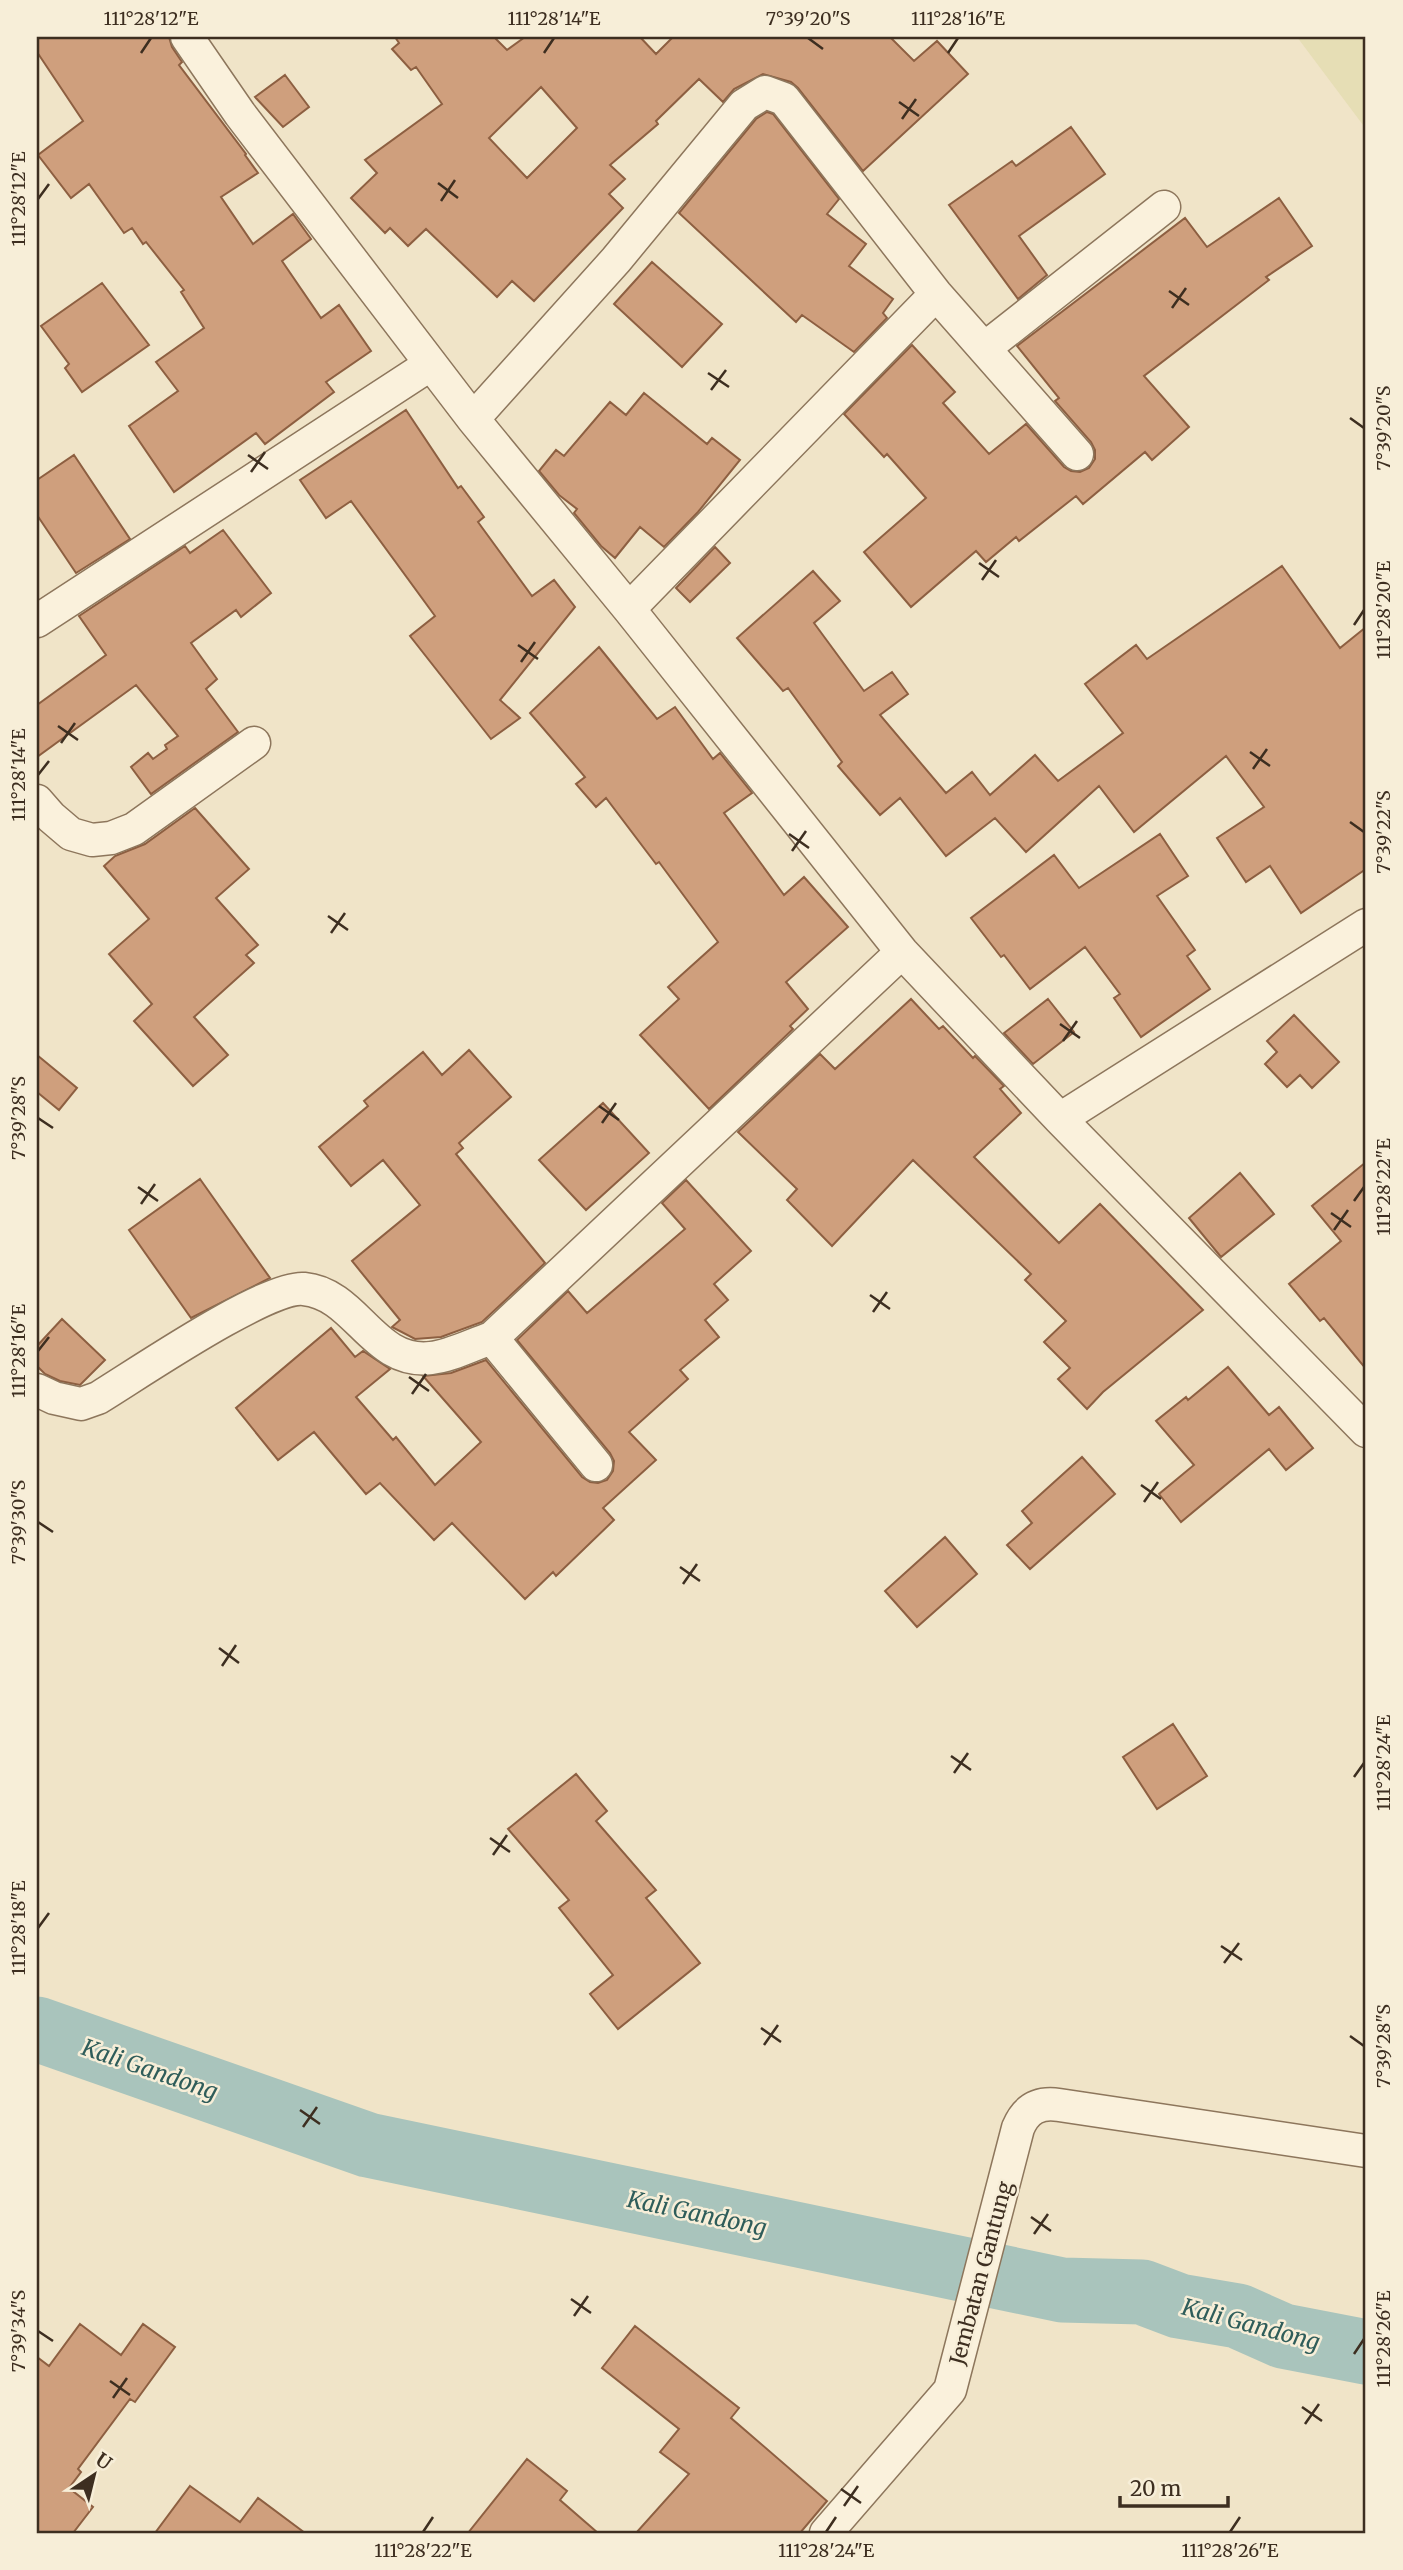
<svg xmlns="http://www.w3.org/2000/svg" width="1403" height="2570" font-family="Merriweather,serif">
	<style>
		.farmland { fill: #e6deb5 }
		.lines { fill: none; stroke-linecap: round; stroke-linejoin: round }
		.river { stroke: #a9c4bc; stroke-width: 65 }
		.building { fill: #cf9f7d; stroke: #8d5f41; stroke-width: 2; fill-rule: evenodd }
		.street-casing { stroke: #8d765c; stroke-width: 35 }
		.street { stroke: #faf1dc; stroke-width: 32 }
		.ticks { fill: none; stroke: #3d2e20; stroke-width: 2.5 }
		.labels { text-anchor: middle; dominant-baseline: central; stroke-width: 5; stroke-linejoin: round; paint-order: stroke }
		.street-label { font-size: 21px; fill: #3d2e20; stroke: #f7eed8 }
		.water-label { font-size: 23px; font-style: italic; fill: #2f5d5a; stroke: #f7eed8 }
		.neatline { fill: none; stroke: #3d2e20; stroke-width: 2.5 }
		.ticks-label { font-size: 18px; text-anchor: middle; fill: #3d2e20 }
	</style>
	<rect width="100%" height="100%" fill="#f0e4c8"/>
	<path class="farmland" d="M1297,37h69v92z"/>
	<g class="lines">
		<path class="river" d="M37,2029l331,116 694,145 80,2 37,14 59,10 45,20 83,16"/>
	</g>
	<path class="building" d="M37,37h132l3,10 10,15 -3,3 67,89 -1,1 13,18 -37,24 32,47 40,-30 18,25 -29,22 39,57 18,-13 32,46 -45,31 8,10 -69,52 -9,-11 -82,59 -45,-66 49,-35 -22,-29 48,-34 -23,-36 3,-2 -38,-48 -3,2 -11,-16 -8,5 -35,-49 -18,14 -33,-43 45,-34 -46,-69z
		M395,37h99l13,13 18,-13h115l16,17 17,-17h217l24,24 23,-20 31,33 -105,97 -65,-83 -7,-6 -28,-8 -29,15 -11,13 -24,-23 -43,42 2,3 -48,41 15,14 -16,15 14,14 -89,93 -22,-20 -15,16 -71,-68 -18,17 -18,-18 -5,5 -34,-35 26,-25 -12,-13 77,-56 -26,-37 -5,3 -19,-21 7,-6zM541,87l36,41 -50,50 -38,-40z
		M285,75l24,32 -26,20 -28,-30z
		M767,112l6,2 66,85 -12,15 39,30 -17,22 44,33 -10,14 4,5 -33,34 -52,-37 -6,7 -117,-109 77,-94z
		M1071,127l34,47 -86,62 28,39 -29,24 -69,-94 63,-44 4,5z
		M1279,198l33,48 -46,31 3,3 -125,96 45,51 -37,33 -7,-8 -62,52 -7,-8 -57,45 -3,-4 -30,25 -10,-11 -65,56 -47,-55 62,-54 -39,-44 -3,3 -40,-43 68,-69 43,47 -12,11 46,51 37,-30 38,43 7,4 9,1 9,-4 6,-9v-9l-4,-8 -36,-41 4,-3 -42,-52 168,-128 22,29z
		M652,262l70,62 -40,43 -68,-63z
		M102,283l47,62 -67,47 -17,-24 4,-4 -28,-38z
		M644,393l63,51 5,-6 28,22 -42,52 -34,35 -24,-20 -25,31 -14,-12 -27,-33 3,-4 -18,-14 -20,-24 17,-21 8,6 46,-54 16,13z
		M406,410l52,78 3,-2 23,31 -6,5 54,74 22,-16 21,27 -75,93 20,18 -29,21 -81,-103 25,-20 -84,-115 -25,17 -26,-38z
		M74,455l56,84 -54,34 -39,-58v-35z
		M223,530l48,63 -30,24 -5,-7 -45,33 26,36 -11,10 32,43 -87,62 -20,-27 17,-14 5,6 14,-10 -2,-4 13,-9 -42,-51 -99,72v-52l69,-50 -27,-39 106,-70 5,7z
		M715,547l15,16 -40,39 -14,-14z
		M1282,566l58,82 26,-21v242l-65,44 -31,-47 -24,16 -29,-44 47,-31 -38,-51 -92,76 -35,-46 -73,66 -31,-34 -49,38 -46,-58 -20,17 -42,-49 4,-4 -54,-74 -5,3 -46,-53 76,-67 27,30 -26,22 50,68 28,-19 16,22 -28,21 66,78 26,-21 18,23 45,-40 23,26 65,-48 -38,-49 51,-39 11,14z
		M599,647l58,72 18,-12 38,52 7,-6 32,40 -28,20 60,82 20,-18 44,50 -62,55 22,27 -18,17 3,3 -84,80 -69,-74 39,-36 -11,-12 50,-45 -59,-80 -3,2 -50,-66 -10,9 -20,-23 9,-7 -55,-64z
		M195,808l54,61 -33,29 42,47 -12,10 8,8 -60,54 34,38 -35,31 -59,-65 18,-17 -43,-50 40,-35 -45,-53 11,-10 30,-12z
		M1160,834l28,42 -31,20 38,54 -8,6 23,33 -69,48 -27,-39 6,-4 -35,-47 -55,42 -26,-34 -3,2 -30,-39 83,-63 25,33z
		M911,999l28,30 4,-3 30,32 2,-2 29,30 -4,3 21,24 -47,44 85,86 41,-39 103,106 -100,82 -16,17 -29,-30 12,-11 -26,-26 22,-21 -41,-41 6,-6 -118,-114 -81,86 -45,-46 10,-11 -59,-57 82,-78 15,15z
		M1048,999l26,33 -41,32 -29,-31z
		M1294,1015l45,47 -27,26 -12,-13 -13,12 -22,-23 12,-12 -10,-11z
		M469,1050l42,47 -52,46 4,5 -7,6 89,109 -63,59 -41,15 -26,2 -23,-12 8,-7 -48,-59 68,-56 -37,-45 -32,26 -32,-39 49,-41 -4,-5 59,-49 19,23z
		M37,1055l40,33 -18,22 -22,-18z
		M603,1103l46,50 -63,57 -47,-50z
		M1366,1162v207l-42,-51 -4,3 -31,-37 52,-43 -29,-35z
		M1240,1173l34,41 -53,43 -32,-39z
		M200,1179l70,99 -79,40 -62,-88z
		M686,1180l65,71 -37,33 14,16 -23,20 14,17 -39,33 8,9 -59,53 27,28 -53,48 11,12 -58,56 -3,-4 -28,27 -73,-76 -18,17 -54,-57 -14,11 -52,-62 -36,28 -42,-52 95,-80 24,29 8,-6 27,18 -34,28 37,43 3,-3 39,48 46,-43 -58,-66 28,-3 35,-13 96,117 8,5 8,1 9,-3 6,-9 1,-10 -4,-8 -93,-113 51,-49 19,22 98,-84 -23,-26z
		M62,1319l43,41 -25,25 -20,-4 -15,-7 -8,-8v-20z
		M1228,1367l41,48 10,-8 34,41 -27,22 -17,-21 -88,73 -22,-28 35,-29 -38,-44 30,-24 2,3z
		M1082,1457l33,37 -85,75 -23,-24 25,-22 -10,-12z
		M945,1537l32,37 -60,53 -32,-36z
		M1173,1724l34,52 -50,33 -34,-52z
		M576,1774l31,37 -11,10 60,69 -10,8 54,65 -82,66 -28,-35 23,-19 -54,-67 10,-8 -61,-71z
		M80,2324l41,31 22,-31 32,23 -40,55 -5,-3 -52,70 3,3 -12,16 24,19 -20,26h-36v-176l12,9z
		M635,2326l104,82 -8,10 96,83 -27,32h-164l53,-59 -29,-22 19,-23 -77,-61z
		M527,2459l40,32 -7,9 38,33h-130z
		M190,2486l50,36 18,-24 47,35h-150z"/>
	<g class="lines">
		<g class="street-casing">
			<path id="street" d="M187,37l53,77 233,305 156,190 273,343 158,167 306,312
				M985,348l179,-141
				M473,419l143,-159 128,-155 21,-13 19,7 152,195 141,160
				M629,609l307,-315
				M37,621l394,-257
				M37,801l14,16 20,17 21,6 19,-2 23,-9 120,-86
				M1060,1119l306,-194
				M492,1338l104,127
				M37,1390l17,8 27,6 17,-6c38,-23 169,-113 206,-109 53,5 69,76 127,69 20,-2 42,-14 61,-20l410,-386
				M826,2533l124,-143 68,-262c8,-19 21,-26 41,-23l307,46"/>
		</g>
		<use href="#street" class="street"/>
	</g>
	<path class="ticks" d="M808,38l15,11M141,53l10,-15M544,53l10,-15M948,53l10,-15M899,102l20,14M902,119l14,-20M438,183l20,15M38,199l11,-15M441,201l14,-21M1169,291l20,14M1172,308l14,-20M708,373l21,14M711,390l15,-20M1350,418l14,10M248,455l20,14M251,472l14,-20M979,563l20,14M982,580l14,-20M1354,625l10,-15M518,645l20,14M521,662l14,-20M58,726l20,14M61,743l14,-20M1250,752l20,14M1253,769l14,-20M38,775l11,-14M1350,822l14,10M789,834l20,14M792,851l14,-20M328,916l20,14M331,933l14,-20M1060,1024l20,14M1063,1041l14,-20M599,1106l20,14M38,1118l15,10M602,1123l14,-20M138,1187l20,14M1354,1201l10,-14M141,1204l14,-20M1331,1213l20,14M1334,1230l14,-20M870,1295l20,14M873,1312l14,-20M38,1351l11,-14M409,1377l20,14M412,1394l14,-20M1141,1485l20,14M1144,1502l14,-20M38,1522l15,10M680,1567l20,14M683,1584l14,-20M219,1648l20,15M222,1666l14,-21M951,1756l20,14M954,1773l14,-20M1354,1777l10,-14M490,1838l20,14M493,1855l14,-20M38,1928l11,-15M1221,1946l21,14M1224,1963l15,-20M761,2028l20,14M1350,2036l14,10M764,2045l14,-20M300,2110l20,14M303,2127l14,-20M1031,2217l20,14M1034,2234l14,-20M571,2299l20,14M574,2316l14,-20M38,2331l15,10M1354,2354l10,-15M110,2381l20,14M113,2398l14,-20M1302,2407l20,14M1305,2424l14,-20M841,2489l20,14M844,2506l14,-20M423,2532l10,-15M826,2532l10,-15M1230,2532l10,-15"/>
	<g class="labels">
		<g class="street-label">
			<text transform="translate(981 2273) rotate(-75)">Jembatan Gantung</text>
		</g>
		<g class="water-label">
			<text transform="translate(150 2069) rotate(19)">Kali Gandong</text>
			<text transform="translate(697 2213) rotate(12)">Kali Gandong</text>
			<text transform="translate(1251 2324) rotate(15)">Kali Gandong</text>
		</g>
	</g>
	<rect width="1403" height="2570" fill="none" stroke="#f7eed8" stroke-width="77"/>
	<g transform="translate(94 2475) rotate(35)" stroke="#f7eed8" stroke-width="5" paint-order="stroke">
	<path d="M0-5L12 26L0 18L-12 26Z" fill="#3d2e20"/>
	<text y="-10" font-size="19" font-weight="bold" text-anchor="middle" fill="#3d2e20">U</text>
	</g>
	<path d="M1120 2496v10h108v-10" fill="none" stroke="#3d2e20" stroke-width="3.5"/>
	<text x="1130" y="2496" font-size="21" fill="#3d2e20" stroke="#f7eed8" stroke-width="5" paint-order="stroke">20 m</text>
	<rect x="38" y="38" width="1326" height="2494" class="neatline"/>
	<g class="ticks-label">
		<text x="151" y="25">111°28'12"E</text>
		<text x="554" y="25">111°28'14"E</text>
		<text x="808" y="25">7°39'20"S</text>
		<text x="958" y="25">111°28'16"E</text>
		<text transform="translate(19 199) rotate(-90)" y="6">111°28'12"E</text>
		<text transform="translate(1384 428) rotate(-90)" y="6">7°39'20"S</text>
		<text transform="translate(1384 610) rotate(-90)" y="6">111°28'20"E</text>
		<text transform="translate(19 775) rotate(-90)" y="6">111°28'14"E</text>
		<text transform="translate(1384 832) rotate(-90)" y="6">7°39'22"S</text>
		<text transform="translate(19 1118) rotate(-90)" y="6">7°39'28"S</text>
		<text transform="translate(1384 1187) rotate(-90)" y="6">111°28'22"E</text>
		<text transform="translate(19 1351) rotate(-90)" y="6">111°28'16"E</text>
		<text transform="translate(19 1522) rotate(-90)" y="6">7°39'30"S</text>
		<text transform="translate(1384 1763) rotate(-90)" y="6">111°28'24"E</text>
		<text transform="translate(19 1928) rotate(-90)" y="6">111°28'18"E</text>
		<text transform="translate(1384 2046) rotate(-90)" y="6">7°39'28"S</text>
		<text transform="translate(19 2331) rotate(-90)" y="6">7°39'34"S</text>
		<text transform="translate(1384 2339) rotate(-90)" y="6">111°28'26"E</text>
		<text x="423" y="2557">111°28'22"E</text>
		<text x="826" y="2557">111°28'24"E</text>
		<text x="1230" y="2557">111°28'26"E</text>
	</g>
</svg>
